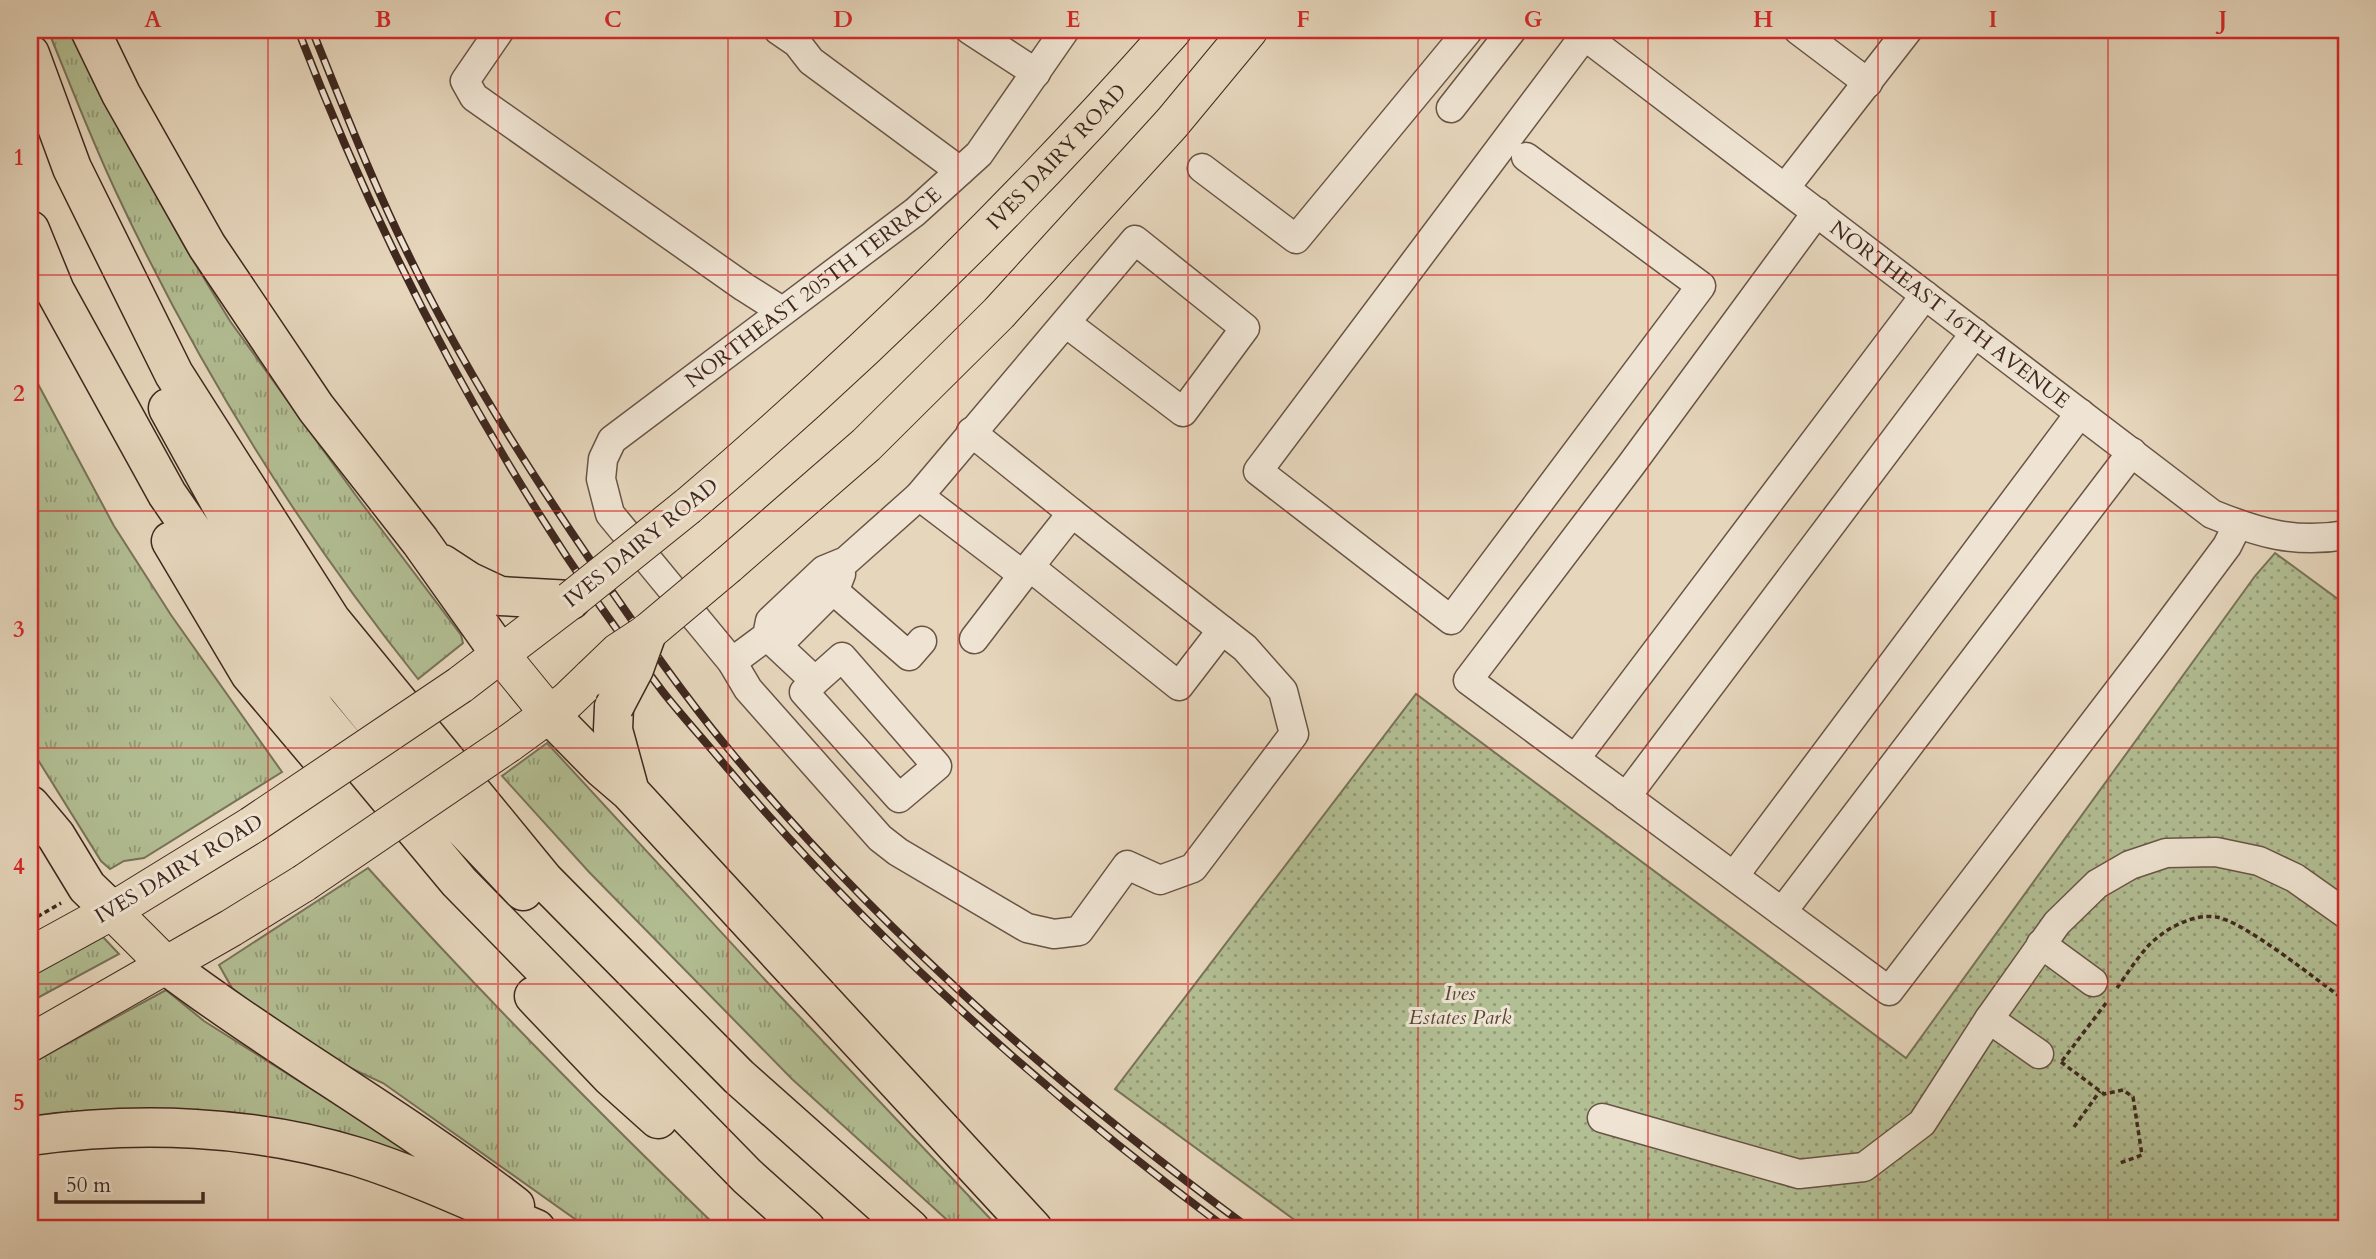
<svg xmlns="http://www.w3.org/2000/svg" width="2376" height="1259" font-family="Cardo,serif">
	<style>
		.grass { fill: url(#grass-tufts); stroke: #787359; stroke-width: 2 }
		.park { fill: url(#park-dots); stroke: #787359; stroke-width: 2 }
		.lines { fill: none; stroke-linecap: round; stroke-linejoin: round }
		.minor-casing { stroke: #695446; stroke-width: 31 }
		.major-casing { stroke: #3f281f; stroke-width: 39 }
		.highway-casing { stroke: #3f281f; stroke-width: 41 }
		.path { stroke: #3f281f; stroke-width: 3.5; stroke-dasharray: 5 3.5; stroke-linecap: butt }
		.minor { stroke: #efe4d3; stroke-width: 28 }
		.major { stroke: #e6d6bc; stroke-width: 37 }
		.highway { stroke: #e6d6bc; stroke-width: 38 }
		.rail-casing { stroke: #3f281f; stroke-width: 8 }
		.rail { stroke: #efe4d3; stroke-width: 5; stroke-dasharray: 16; stroke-linecap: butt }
		.major-bridge-casing { stroke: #3f281f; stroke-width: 39; stroke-linecap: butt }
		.highway-bridge-casing { stroke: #3f281f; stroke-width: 41; stroke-linecap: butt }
		.major-bridge { stroke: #e6d6bc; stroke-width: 37 }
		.highway-bridge { stroke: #e6d6bc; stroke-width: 38 }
		.grid { fill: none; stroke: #d62828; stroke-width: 2; stroke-opacity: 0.55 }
		.labels { text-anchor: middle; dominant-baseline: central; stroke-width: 6; stroke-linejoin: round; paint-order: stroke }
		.street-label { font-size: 21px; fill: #3f281f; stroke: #efe4d3 }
		.park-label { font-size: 21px; font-style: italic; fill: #564636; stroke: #efe4d3 }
		.neatline { fill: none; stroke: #d62828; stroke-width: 2.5 }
		.grid-label { font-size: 23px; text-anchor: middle; font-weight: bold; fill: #d62828 }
	</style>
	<defs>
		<pattern id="grass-tufts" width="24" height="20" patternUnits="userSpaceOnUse" patternTransform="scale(1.75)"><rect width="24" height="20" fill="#b2be93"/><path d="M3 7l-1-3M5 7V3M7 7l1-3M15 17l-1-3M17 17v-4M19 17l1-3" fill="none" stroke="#929a77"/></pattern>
		<pattern id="park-dots" width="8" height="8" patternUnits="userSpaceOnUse" patternTransform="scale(1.75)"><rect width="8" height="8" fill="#b2be93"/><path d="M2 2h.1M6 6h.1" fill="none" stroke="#929a77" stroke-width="1.8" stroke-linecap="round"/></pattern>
	</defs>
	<rect width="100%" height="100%" fill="#e6d6bc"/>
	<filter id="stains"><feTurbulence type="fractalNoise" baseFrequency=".00286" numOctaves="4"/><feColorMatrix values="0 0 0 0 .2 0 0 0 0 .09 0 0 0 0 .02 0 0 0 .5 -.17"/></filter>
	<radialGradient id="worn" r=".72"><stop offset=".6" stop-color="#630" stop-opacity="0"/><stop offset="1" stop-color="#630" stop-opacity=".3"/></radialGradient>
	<path class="grass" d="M48,30h28l53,116 56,101 45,74 127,176 104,138 2,8 -45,36c-120,-150 -221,-314 -302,-487 -25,-53 -46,-108 -68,-162z
		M30,369l84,157 57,89 111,157 -138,86 -20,3 -14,8 -9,-8 -71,-114z
		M547,743l233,253 220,233h-43l-165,-150 -203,-207 -87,-96z
		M368,868c112,125 230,244 351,361h-130l-206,-146 -39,-18 -89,-58 -23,-19 -13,-23z
		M103,937l16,17 -89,48v-25z
		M166,990l38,31 229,145 -403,-47v-55z"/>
	<path class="park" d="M2275,553l71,52v624h-1039l-192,-140 301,-395 490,364 349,-482z"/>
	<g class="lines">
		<g class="minor-casing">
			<g id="minor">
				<path d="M500,30l-35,51 9,16 270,190 38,24"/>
				<path d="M778,30l19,13 14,18 149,110"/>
				<path d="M970,30l66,43"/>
				<path id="s1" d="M1577,30l635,484c47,19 83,30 134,21"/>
				<path d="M1798,30l70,53"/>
				<path d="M1451,108l61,-78"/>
				<path d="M1526,157l175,129 -250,334 -193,-149 327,-436"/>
				<path d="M1202,168l94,71 171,-207 -3,-2"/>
				<path d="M1785,188l123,-158"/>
				<path d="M1817,212l-186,253 -163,215 421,311 262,-343 76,-102 11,-22"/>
				<path d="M971,432l101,81"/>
				<path id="s2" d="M919,496l104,79 49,-62 173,135 38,43 11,43 -101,134 -33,12 -33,-15 -48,66 -25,3 -27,-6 -129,-76 -18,-14 -132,-149 -16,-27 -122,-148 -9,-35 2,-20 9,-19 303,-228 64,-58 86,-124"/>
				<path d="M1030,567l149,119 43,-56"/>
				<path d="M833,590l76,66 13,-15"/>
				<path d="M767,636l48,45 -11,11 95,106 38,-32 -95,-109 -27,24"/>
				<path d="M767,636l16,4 53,-53 5,-13"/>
				<path d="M974,639l49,-64"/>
				<path d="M732,662l35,-26 3,-15 54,-51 22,-9 73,-65 216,-256 110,88 -62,84 -117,-89"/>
				<path d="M1575,759l350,-464"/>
				<path d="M1626,797l349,-464"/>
				<path d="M1734,876l346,-463"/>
				<path d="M1782,912l350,-460"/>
				<path d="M2041,944l52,38"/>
				<path d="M1989,1019l50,35"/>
				<path d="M1602,1118l197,56 65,-7 58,-44 67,-104 68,-96 40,-39 33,-19 36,-12 50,-1 43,9 36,17 51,36"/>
			</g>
		</g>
		<g class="major-casing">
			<g id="major">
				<path id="s3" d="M688,506c173,-147 335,-306 485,-476"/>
				<path d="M728,565l138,-120 133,-132 173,-190 77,-93"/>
				<path d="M501,655l49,60"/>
				<path d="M460,685l111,-85"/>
				<path d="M508,744l59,-43 25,-24"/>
				<path d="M112,911l54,54"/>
				<path d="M30,956l82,-45 140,-86"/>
				<path d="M30,1043l201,-115 73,-45"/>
			</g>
		</g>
		<g class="highway-casing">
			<path id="highway" d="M90,30l31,64 86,152 109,162 104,133 81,114
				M30,54l42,114 102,206 157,246 213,260 195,197 171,152
				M30,230l25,61 112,203 151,219 141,169 288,294 59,53
				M168,408l59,107 113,164 113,138 70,74
				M171,541l79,133 76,90
				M442,564l26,17 32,15 71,4
				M614,707l-1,23 17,62
				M550,715l52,53 28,24 403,437
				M30,805l26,31 31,51 25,24
				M166,965c113,85 237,154 349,241
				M534,996l76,80 48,43
				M30,1136c108,-15 223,-11 328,21 60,19 119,47 178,72"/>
		</g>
		<path class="path" d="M30,921l31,-18
			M2117,988c10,-14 20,-30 32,-43 16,-16 44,-32 67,-28 28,4 103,65 130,84
			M2062,1061l44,-58
			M2061,1062l43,32 19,-4 10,7 9,58 -22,8
			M2074,1127l26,-36"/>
		<use href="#minor" class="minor"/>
		<use href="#major" class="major"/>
		<use href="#highway" class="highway"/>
		<g class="rail-casing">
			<path id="rail" d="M298,30c91,235 211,461 365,662 19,24 40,47 60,71 148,176 320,329 504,466
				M312,30c31,76 61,154 98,228 52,107 116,208 183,306 43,62 85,124 133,182 152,184 332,341 524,483"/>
		</g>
		<use href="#rail" class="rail"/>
		<g class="major-bridge-casing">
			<path id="major-bridge" d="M571,600l117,-94
				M592,677l26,-25 29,-19 81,-68
				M252,825l208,-140
				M304,883l204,-139"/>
		</g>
		<g class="highway-bridge-casing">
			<path id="highway-bridge" d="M614,707l20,-38 13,-36"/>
		</g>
		<use href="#major-bridge" class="major-bridge"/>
		<use href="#highway-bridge" class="highway-bridge"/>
	</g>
	<path class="grid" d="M268,30v1199M498,30v1199M728,30v1199M958,30v1199M1188,30v1199M1418,30v1199M1648,30v1199M1878,30v1199M2108,30v1199M30,275h2316M30,511h2316M30,748h2316M30,984h2316"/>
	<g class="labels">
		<g class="street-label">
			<text stroke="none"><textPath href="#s3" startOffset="508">IVES DAIRY ROAD</textPath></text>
			<text stroke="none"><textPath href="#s2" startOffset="1829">NORTHEAST 205TH TERRACE</textPath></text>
			<text stroke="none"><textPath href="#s1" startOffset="469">NORTHEAST 16TH AVENUE</textPath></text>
			<text transform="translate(641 543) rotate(-39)">IVES DAIRY ROAD</text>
			<text transform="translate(179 869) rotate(-31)">IVES DAIRY ROAD</text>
		</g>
		<g class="park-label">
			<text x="1460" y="993">Ives<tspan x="1460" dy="24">Estates Park</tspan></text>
		</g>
	</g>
	<rect width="2376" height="1259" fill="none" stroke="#e6d6bc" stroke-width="77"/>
	<path d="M56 1192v10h147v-10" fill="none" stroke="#3f281f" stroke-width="3.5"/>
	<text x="66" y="1192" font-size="21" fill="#3f281f" stroke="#efe4d3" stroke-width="5" paint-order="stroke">50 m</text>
	<rect x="38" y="38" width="2300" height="1182" class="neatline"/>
	<g class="grid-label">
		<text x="153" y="27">A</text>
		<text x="383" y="27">B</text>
		<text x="613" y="27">C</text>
		<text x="843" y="27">D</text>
		<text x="1073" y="27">E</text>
		<text x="1303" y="27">F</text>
		<text x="1533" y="27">G</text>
		<text x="1763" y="27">H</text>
		<text x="1993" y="27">I</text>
		<text x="2223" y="27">J</text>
		<text x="19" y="165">1</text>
		<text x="19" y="401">2</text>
		<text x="19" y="637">3</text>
		<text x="19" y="874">4</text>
		<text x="19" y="1110">5</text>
	</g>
	<rect width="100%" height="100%" filter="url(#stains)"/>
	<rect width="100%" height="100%" fill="url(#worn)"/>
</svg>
